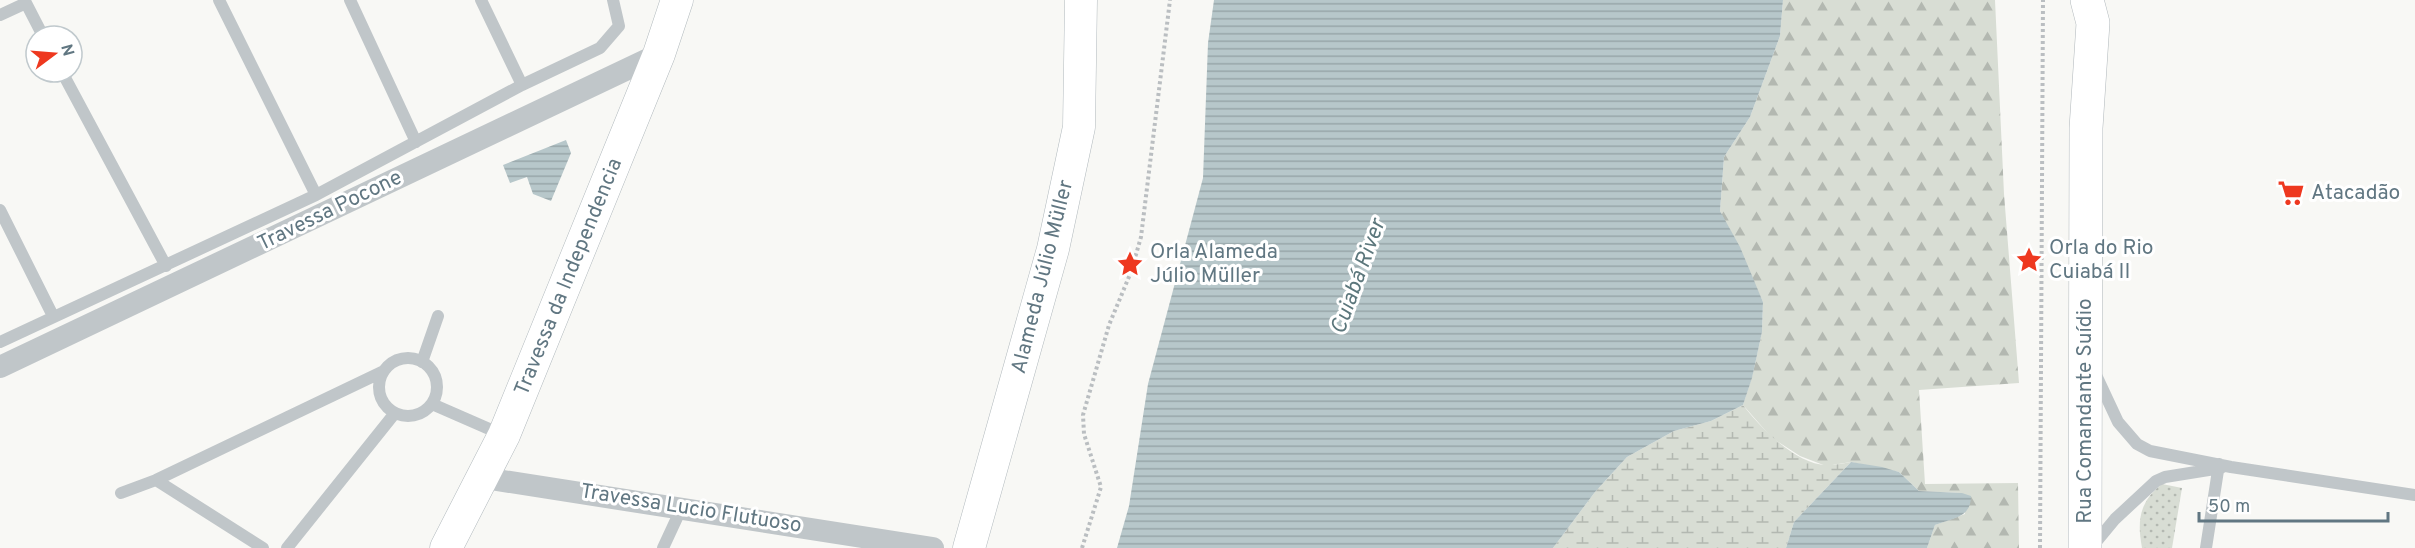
<svg xmlns="http://www.w3.org/2000/svg" width="2415" height="548" font-family="Overpass,sans-serif">
	<style>
		.grass { fill: url(#grass-dots) }
		.forest { fill: url(#forest-firs) }
		.wetland { fill: url(#wetland-marsh) }
		.water { fill: url(#water-rules) }
		.lines { fill: none; stroke-linecap: round; stroke-linejoin: round }
		.secondary-casing { stroke: #b2babe; stroke-width: 33 }
		.primary-casing { stroke: #b1b8bc; stroke-width: 34 }
		.path { stroke: #babec1; stroke-width: 4; stroke-dasharray: 3 3; stroke-linecap: butt }
		.lane { stroke: #c0c6c9; stroke-width: 12 }
		.street { stroke: #c0c6c9; stroke-width: 22 }
		.secondary { stroke: #fff; stroke-width: 32 }
		.primary { stroke: #fff; stroke-width: 33 }
		.labels { text-anchor: middle; dominant-baseline: central; stroke-width: 6; stroke-linejoin: round; paint-order: stroke }
		.poi-label { font-size: 21px; fill: #617782; stroke: #fff; text-anchor: start }
		.street-label { font-size: 21px; fill: #617782; stroke: #fff }
		.water-label { font-size: 22px; font-style: italic; fill: #5c777c; stroke: #fff }
	</style>
	<defs>
		<pattern id="grass-dots" width="8" height="8" patternUnits="userSpaceOnUse" patternTransform="scale(1.5)"><rect width="8" height="8" fill="#d8ddd4"/><path d="M2 2h.1M6 6h.1" fill="none" stroke="#b3b8b1" stroke-width="1.8" stroke-linecap="round"/></pattern>
		<pattern id="forest-firs" width="22" height="20" patternUnits="userSpaceOnUse" patternTransform="scale(1.5)"><rect width="22" height="20" fill="#d8ddd4"/><path d="M5 1l3.5 6h-7zM16 11l3.5 6h-7z" fill="#b3b8b1"/></pattern>
		<pattern id="wetland-marsh" width="20" height="14" patternUnits="userSpaceOnUse" patternTransform="scale(1.5)"><rect width="20" height="14" fill="#d8ddd4"/><path d="M1 5h8M5 5V1M11 12h8M15 12V8" fill="none" stroke="#b3b8b1"/></pattern>
		<pattern id="water-rules" width="6" height="5" patternUnits="userSpaceOnUse" patternTransform="scale(1.5)"><rect width="6" height="5" fill="#b7c7ca"/><path d="M0 2.5h6" fill="none" stroke="#98a6a9"/></pattern>
	</defs>
	<rect width="100%" height="100%" fill="#f8f8f5"/>
	<path class="grass" d="M2162,484l20,4 -10,60h-30c-5,-27 -3,-46 20,-64z"/>
	<path class="forest" d="M1783,0h212l9,194 15,189 -100,7 6,94 93,-1 1,65h-92l8,-23 30,-11 -3,-21 -43,-2 -20,-19 -48,-10 -25,4 -26,-10 -28,-18 -29,-33 9,-28 10,-45 1,-30 -43,-91 4,-54 26,-40 30,-81z"/>
	<path class="wetland" d="M1743,405c17,22 54,61 85,60 8,0 16,-2 23,-3l-57,60 -8,26h-233l42,-56 32,-35 47,-26 37,-10z"/>
	<path class="water" d="M1214,0h569l-3,36 -30,81 -26,40 -4,54 20,36 23,55 -1,30 -10,46 -9,27 -32,16 -37,10 -47,26 -32,35 -42,56h-436l12,-42 19,-122 55,-206 5,-135z
		M566,140l5,13 -20,48 -18,-7 -6,-17 -17,6 -7,-18z
		M1851,462l31,5 17,5 20,19 43,2 9,3c0,22 -18,22 -36,29l-8,23h-141l8,-26z"/>
	<g class="lines">
		<g class="secondary-casing">
			<path id="secondary" d="M446,548l58,-113 155,-381 18,-54
				M969,548l84,-299 26,-122 2,-127"/>
		</g>
		<g class="primary-casing">
			<path id="primary" d="M2085,548l1,-420 7,-105 -6,-23"/>
		</g>
		<path class="path" d="M1082,548l19,-61 -17,-53 -1,-19 26,-90 22,-53 10,-35 29,-237
			M2040,548l3,-548"/>
		<path class="lane" d="M219,0l97,195
			M350,0l66,142
			M481,0l41,85
			M0,15l26,-12 17,33
			M62,72l104,194
			M0,210l53,106
			M0,342l316,-147 206,-110 78,-37 19,-22 -6,-26
			M379 387a29 29 0 1 1 58 0a29 29 0 1 1-58 0Z
			M422,362l16,-46
			M2096,375l22,47 19,22 13,7 81,16 184,28
			M432,404l71,31
			M156,480l107,68
			M121,493l35,-13 228,-109
			M287,548l108,-135
			M663,548l19,-41
			M2091,548l24,-29 41,-38 9,-4 56,-9
			M2206,548l13,-84"/>
		<path class="street" d="M0,367l659,-313
			M484,478l449,70"/>
		<use href="#secondary" class="secondary"/>
		<use href="#primary" class="primary"/>
	</g>
	<defs>
		<g id="supermarket-bare" transform="scale(2.07)"><path d="M-6-5.5h2.5l.6 2H6L4.5 2H-2.5L-4.4-4H-6ZM-1.5 3.2a1.3 1.3 0 1 0 .1 0ZM3 3.2a1.3 1.3 0 1 0 .1 0Z" fill="#ee381f" stroke="#fff" stroke-width="2.5" paint-order="stroke"/></g>
		<g id="sight-bare" transform="scale(2.07)"><path d="M0-6L1.8-2.2L6-1.7L2.9 1.2L3.7 5.4L0 3.3L-3.7 5.4L-2.9 1.2L-6-1.7L-1.8-2.2Z" fill="#ee381f" stroke="#fff" stroke-width="2.5" paint-order="stroke"/></g>
	</defs>
	<g fill-rule="evenodd">
		<use href="#supermarket-bare" x="2291" y="193"/>
		<use href="#sight-bare" x="2029" y="260"/>
		<use href="#sight-bare" x="1130" y="264"/>
	</g>
	<g class="labels">
		<g class="poi-label">
			<text x="2311" y="193">Atacadão</text>
			<text x="2049" y="248">Orla do Rio<tspan x="2049" dy="24">Cuiabá II</tspan></text>
			<text x="1150" y="252">Orla Alameda<tspan x="1150" dy="24">Júlio Müller</tspan></text>
		</g>
		<g class="street-label">
			<text transform="translate(330 211) rotate(-26)">Travessa Pocone</text>
			<text transform="translate(569 277) rotate(-68)">Travessa da Independencia</text>
			<text transform="translate(1043 277) rotate(-76)">Alameda Júlio Müller</text>
			<text transform="translate(2085 411) rotate(-90)">Rua Comandante Suídio</text>
			<text transform="translate(691 509) rotate(9)">Travessa Lucio Flutuoso</text>
		</g>
		<g class="water-label">
			<text transform="translate(1359 277) rotate(-70)">Cuiabá River</text>
		</g>
	</g>
	<g transform="translate(54 54) rotate(74)"><circle r="28" fill="#ffffff" stroke="#c0c9cd" stroke-width="1.5"/>
	<path d="M0-4.5L10 22L0 15L-10 22Z" fill="#ee381f"/>
	<text y="-9" font-size="16" font-weight="bold" text-anchor="middle" fill="#617782">N</text>
	</g>
	<path d="M2199 512v9h189v-9" fill="none" stroke="#617782" stroke-width="3"/>
	<text x="2208" y="512" font-size="18" fill="#617782" stroke="#ffffff" stroke-width="4.5" paint-order="stroke">50 m</text>
</svg>
